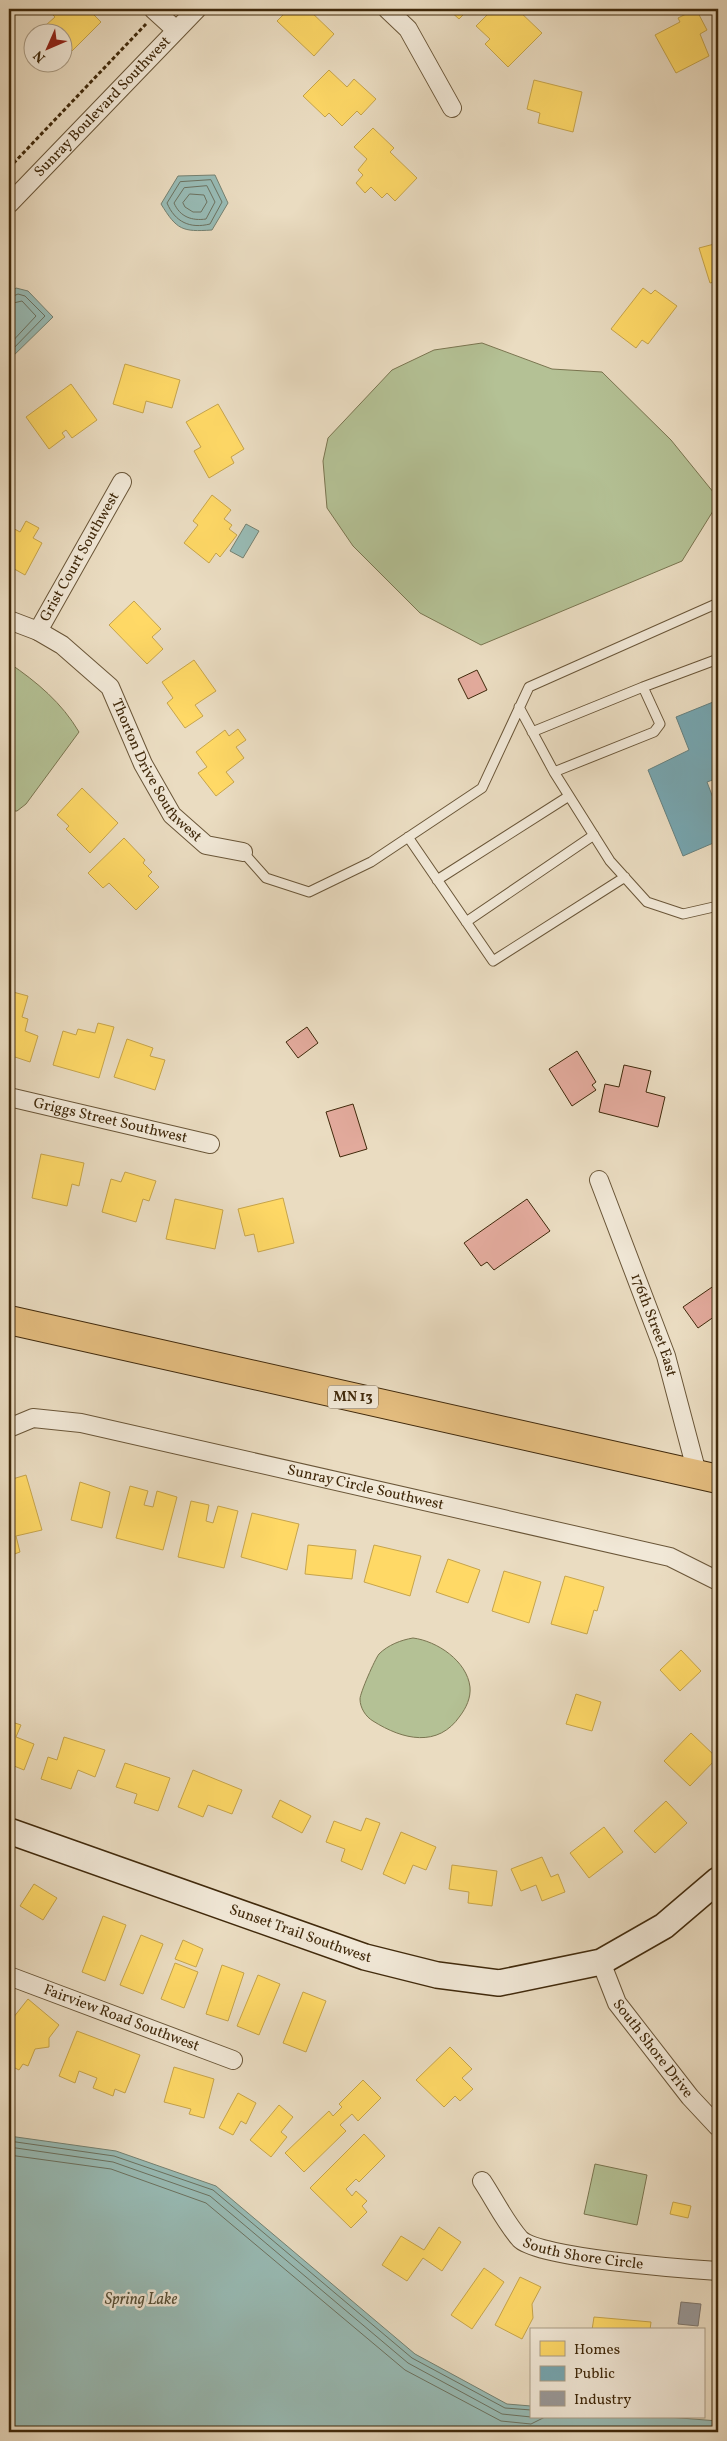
<svg xmlns="http://www.w3.org/2000/svg" width="727" height="2441" font-family="Vollkorn,serif">
	<style>
		.green { fill: #b4c195; stroke: #7a7550 }
		.water { fill: #98bbb5; stroke: #758171 }
		.homes { fill: #ffd966; stroke: #c6a44b }
		.public { fill: #76a5af; stroke: #66807e }
		.industry { fill: #999; stroke: #7e776e }
		.lines { fill: none; stroke-linecap: round; stroke-linejoin: round }
		.shore { stroke: #6c7260; stroke-width: 1 }
		.building { fill: #e2aa9c; stroke: #40290b }
		.lane-casing { stroke: #6a5638; stroke-width: 11 }
		.street-casing { stroke: #6a5638; stroke-width: 20 }
		.secondary-casing { stroke: #40290b; stroke-width: 28 }
		.primary-casing { stroke: #40290b; stroke-width: 30 }
		.path { stroke: #40290b; stroke-width: 3; stroke-dasharray: 4 2.5; stroke-linecap: butt }
		.lane { stroke: #f1e8d7; stroke-width: 9 }
		.street { stroke: #f1e8d7; stroke-width: 18 }
		.secondary { stroke: #f1e8d7; stroke-width: 25 }
		.primary { stroke: #e5be80; stroke-width: 28 }
		.labels { text-anchor: middle; dominant-baseline: central; stroke-width: 5; stroke-linejoin: round; paint-order: stroke }
		.shield { fill: #f1e8d7; stroke: #756248; stroke-width: 1 }
		.shield-label { font-size: 14px; font-weight: bold; fill: #40290b }
		.street-label { font-size: 15px; fill: #40290b; stroke: #f1e8d7 }
		.water-label { font-size: 16px; font-style: italic; fill: #564e36; stroke: #f1e8d7 }
	</style>
	<rect width="100%" height="100%" fill="#eadcc1"/>
	<filter id="stains"><feTurbulence type="fractalNoise" baseFrequency=".004" numOctaves="4"/><feColorMatrix values="0 0 0 0 .2 0 0 0 0 .09 0 0 0 0 .02 0 0 0 .5 -.17"/></filter>
	<radialGradient id="worn" r=".72"><stop offset=".6" stop-color="#630" stop-opacity="0"/><stop offset="1" stop-color="#630" stop-opacity=".3"/></radialGradient>
	<path class="green" d="M482,343l70,26 50,3 69,68 47,58v5l-36,58 -201,84 -61,-32 -67,-67 -26,-38 -4,-47 5,-23 64,-68 42,-20z
		M9,663c28,19 53,40 70,69l-53,72 -9,7h-7z
		M413,1638c24,3 54,23 57,49 1,11 -4,21 -10,29 -22,32 -57,24 -87,5 -7,-4 -13,-13 -13,-22 0,-6 15,-40 19,-45 9,-9 22,-14 34,-16z
		M595,2164l52,11 -10,50 -53,-11z"/>
	<path class="water" d="M215,175l13,28 -16,27c-30,2 -35,0 -51,-26l17,-28z
		M16,288l12,3 25,26 -44,43v-66z
		M246,524l13,7 -16,27 -13,-7z
		M9,2136l107,15 100,35 199,168 92,50 24,2v11h137l50,4v11h-709z"/>
	<path class="homes" d="M47,9h35l2,2 4,-2 13,13 -29,29 -10,-9v-10h-9l-7,-7 9,-8z
		M289,9h19l26,25 -20,22 -37,-35z
		M448,9h21l-10,10z
		M493,9h24l25,24 -34,34 -23,-23 5,-5 -14,-13z
		M696,9l11,21 -7,4 9,22 -33,17 -21,-38 25,-13 -2,-4z
		M329,70l18,17 7,-8 22,20 -15,16 -4,-4 -15,15 -13,-13 -4,4 -22,-21z
		M534,80l48,12 -9,40 -35,-9 2,-10 -13,-4z
		M373,128l21,20 -4,4 27,26 -22,23 -8,-8 -5,5 -11,-11 -6,6 -9,-10 7,-8 -5,-5 9,-11 -13,-12z
		M718,243v38l-8,2 -11,-35z
		M643,288l8,6 4,-4 22,16 -29,38 -6,-4 -6,8 -25,-19z
		M125,364l55,16 -8,28 -26,-7 -3,12 -30,-9z
		M71,384l26,36 -25,18 -6,-8 -4,3 3,4 -16,12 -23,-32z
		M218,404l26,45 -13,8 3,6 -25,15 -15,-27 7,-4 -15,-25z
		M212,495l19,15 -7,9 8,6 -3,4 8,6 -17,22 -4,-4 -7,10 -25,-20 14,-18 -5,-4z
		M26,521l13,7 -6,10 9,5 -17,32 -16,-9v-40l11,6z
		M134,601l27,28 -9,8 11,12 -16,15 -38,-39z
		M194,660l22,31 -21,14 8,11 -18,12 -18,-25 6,-5 -11,-16z
		M238,729l8,11 -10,7 8,11 -18,14 8,10 -18,14 -18,-23 9,-6 -11,-15 29,-22 4,6z
		M82,788l36,35 -28,30 -24,-24 3,-3 -12,-11z
		M124,838l21,22 -2,3 9,9 -4,4 11,11 -23,23 -27,-27 -6,5 -15,-15z
		M13,992l15,4 -6,21 6,2 -3,12 13,5 -8,26 -21,-7v-53z
		M98,1023l16,4 -15,51 -46,-13 10,-34 13,4 2,-6 17,4z
		M127,1039l26,9 -3,8 15,4 -10,30 -41,-13z
		M9,1149l5,1 -5,17z
		M41,1154l43,9 -5,23 -7,-2 -5,22 -35,-8z
		M125,1172l31,9 -7,20 -6,-2 -7,23 -34,-10 9,-33 10,3z
		M283,1198l11,45 -36,9 -4,-18 -9,2 -7,-27z
		M175,1199l48,11 -8,39 -49,-10z
		M26,1475l16,55 -26,6 4,16 -11,4v-61l4,-1 -4,-14z
		M80,1482l30,10 -8,36 -31,-8z
		M130,1486l18,5 -4,14 9,2 4,-16 20,6 -14,53 -47,-12z
		M191,1501l18,4 -3,16 7,2 5,-17 20,5 -14,57 -46,-11z
		M252,1513l47,11 -12,46 -46,-13z
		M308,1545l48,5 -4,29 -47,-5z
		M374,1545l47,11 -11,40 -46,-14z
		M448,1559l32,11 -12,33 -32,-11z
		M504,1571l37,11 -12,41 -37,-12z
		M565,1576l39,11 -7,24 -3,-1 -7,24 -36,-10z
		M681,1650l20,21 -21,20 -20,-21z
		M576,1694l25,8 -9,29 -26,-7z
		M9,1721l12,4 -5,12 18,7 -10,26 -15,-6z
		M691,1733l26,25 -27,28 -26,-25z
		M64,1737l41,13 -10,27 -17,-7 -7,19 -30,-10 7,-22 9,3z
		M125,1763l45,15 -12,33 -24,-8 3,-9 -21,-7z
		M193,1770l49,20 -10,24 -24,-9 -5,12 -25,-10z
		M280,1800l31,16 -9,17 -30,-16z
		M666,1801l21,22 -32,30 -21,-22z
		M366,1818l14,5 -18,47 -21,-9 4,-12 -19,-7 8,-21 27,10z
		M604,1827l19,25 -34,26 -19,-25z
		M401,1832l35,15 -10,23 -13,-5 -8,19 -22,-10z
		M542,1857l9,20 7,-3 7,18 -23,9 -6,-16 -15,6 -10,-22z
		M452,1865l45,6 -5,35 -24,-3 1,-11 -20,-3z
		M34,1884l23,14 -14,22 -23,-14z
		M103,1916l23,9 -21,56 -23,-9z
		M141,1935l22,9 -20,50 -23,-9z
		M183,1940l20,9 -7,18 -21,-8z
		M175,1963l23,9 -14,36 -23,-9z
		M222,1965l22,8 -16,48 -22,-7z
		M258,1975l22,9 -21,51 -22,-9z
		M303,1992l23,9 -20,51 -23,-9z
		M28,1999l31,26 -10,13v9l-14,2 -7,17 -5,-2 -4,6 -10,-5v-23l5,-14 -5,-5z
		M77,2031l63,24 -15,38 -10,-4 -2,7 -20,-8 4,-10 -18,-7 -4,12 -16,-7z
		M450,2047l22,22 -10,9 11,11 -13,12 -5,-5 -11,11 -28,-27z
		M174,2067l40,12 -10,39 -15,-4 2,-5 -27,-7z
		M363,2080l18,18 -23,23 -6,-7 -12,11 6,6 -42,41 -19,-19 44,-42 4,5 9,-9 -3,-3z
		M238,2093l18,10 -10,21 -5,-3 -8,14 -14,-7z
		M279,2105l14,12 -12,15 6,5 -16,20 -21,-17z
		M364,2134l21,22 -26,26 -3,-3 -10,10 6,7 4,-5 11,10 -5,5 5,6 -16,16 -41,-40z
		M673,2202l18,4 -3,12 -18,-4z
		M439,2227l22,15 -19,29 -19,-13 -16,23 -25,-16 19,-29 23,14z
		M484,2268l20,14 -32,47 -21,-14z
		M520,2277l21,10 -9,17 1,14 -11,21 -27,-14z
		M594,2317l57,5 -1,8h-58z"/>
	<path class="public" d="M718,700v78l-11,4 11,29v30l-35,15 -35,-86 41,-20 -13,-33z"/>
	<path class="industry" d="M681,2302l20,2 -3,22 -20,-2z"/>
	<g class="lines">
		<path class="shore" d="M211,180l11,22 -12,22c-20,5 -35,-2 -43,-21l13,-21z
			M207,186l8,16 -9,17c-14,2 -26,-2 -32,-16l10,-15z
			M190,194l14,1 3,7 -6,10h-8l-8,-5 -2,-4z
			M9,298l9,-4 7,2 20,20 -36,37
			M9,304l13,-3 14,15 -27,29
			M9,2141l105,15 99,34 199,168 93,50 26,2
			M9,2147l104,15 97,34 198,167 94,51 29,3
			M9,2155l102,14 95,34 199,167 96,51 30,3 14,-7"/>
	</g>
	<path class="building" d="M477,670l10,20 -19,9 -10,-20z
		M307,1027l11,16 -20,15 -12,-16z
		M577,1051l19,31 -4,3 4,5 -24,16 -23,-37z
		M624,1065l27,6 -5,21 19,5 -7,30 -59,-15 6,-28 14,3z
		M353,1104l14,45 -27,8 -14,-45z
		M527,1199l23,32 -56,39 -7,-8 -6,4 -17,-23z
		M718,1283v31l-20,14 -15,-21z"/>
	<g class="lines">
		<g class="lane-casing">
			<path id="lane" d="M519,707l35,65 56,89 37,41 36,12 35,-8
				M532,732l111,-45
				M554,772l100,-40 6,-8 -17,-37 75,-28
				M408,837l85,124 132,-84
				M243,852l23,26 43,14 62,-30 111,-74 47,-101 189,-84
				M437,880l132,-84
				M466,922l128,-87"/>
		</g>
		<g class="street-casing">
			<g id="street">
				<path d="M153,9l23,21"/>
				<path d="M387,9l21,20 44,79"/>
				<path id="s1" d="M9,204l188,-195"/>
				<path id="s2" d="M9,620l29,11 24,14 48,42 33,77 29,51 34,30 37,7"/>
				<path id="s3" d="M38,631l84,-149"/>
				<path id="s4" d="M9,1097l201,47"/>
				<path id="s5" d="M599,1180l67,176 31,117"/>
				<path id="s6" d="M9,1428l24,-10 48,5 589,134 48,24"/>
				<path id="s7" d="M601,1962l16,41 73,94 28,30"/>
				<path id="s8" d="M9,1976l224,84"/>
				<path id="s9" d="M482,2181c12,18 23,41 38,58 18,19 166,30 198,32"/>
			</g>
		</g>
		<g class="secondary-casing">
			<g id="secondary">
				<path id="s10" d="M9,1831l356,126 72,18 62,8 102,-21 63,-36 54,-46"/>
			</g>
		</g>
		<g class="primary-casing">
			<path id="primary" d="M9,1320l709,159"/>
		</g>
		<path class="path" d="M9,168l137,-144"/>
		<use href="#lane" class="lane"/>
		<use href="#street" class="street"/>
		<use href="#secondary" class="secondary"/>
		<use href="#primary" class="primary"/>
	</g>
	<g class="labels">
		<rect class="shield" x="328" y="1385.5" width="50" height="23" rx="4"/>
		<g class="shield-label">
			<text x="353" y="1397">MN 13</text>
		</g>
		<g class="street-label">
			<text stroke="none"><textPath href="#s1" startOffset="135">Sunray Boulevard Southwest</textPath></text>
			<text stroke="none"><textPath href="#s3" startOffset="85">Grist Court Southwest</textPath></text>
			<text stroke="none"><textPath href="#s2" startOffset="219">Thorton Drive Southwest</textPath></text>
			<text stroke="none"><textPath href="#s4" startOffset="104">Griggs Street Southwest</textPath></text>
			<text stroke="none"><textPath href="#s5" startOffset="155">176th Street East</textPath></text>
			<text stroke="none"><textPath href="#s6" startOffset="366">Sunray Circle Southwest</textPath></text>
			<text stroke="none"><textPath href="#s10" startOffset="309">Sunset Trail Southwest</textPath></text>
			<text stroke="none"><textPath href="#s8" startOffset="120">Fairview Road Southwest</textPath></text>
			<text stroke="none"><textPath href="#s7" startOffset="102">South Shore Drive</textPath></text>
			<text stroke="none"><textPath href="#s9" startOffset="135">South Shore Circle</textPath></text>
		</g>
		<g class="water-label">
			<text x="141" y="2300">Spring Lake</text>
		</g>
	</g>
	<rect width="727" height="2441" fill="none" stroke="#eadcc1" stroke-width="30"/>
	<rect x="10" y="10" width="707" height="2421" fill="none" stroke="#40290b" stroke-width="2.5"/>
	<rect x="15" y="15" width="697" height="2411" fill="none" stroke="#40290b"/>
	<rect x="530" y="2328" width="175" height="90" fill="#f1e8d7" stroke="#aa9c85"/>
	<rect x="540" y="2341" width="25" height="15" fill="#ffd966" stroke="#aa9c85"/>
	<text x="574" y="2354" font-size="15" fill="#40290b">Homes</text>
	<rect x="540" y="2366" width="25" height="15" fill="#76a5af" stroke="#aa9c85"/>
	<text x="574" y="2378" font-size="15" fill="#40290b">Public</text>
	<rect x="540" y="2391" width="25" height="15" fill="#999999" stroke="#aa9c85"/>
	<text x="574" y="2404" font-size="15" fill="#40290b">Industry</text>
	<g transform="translate(48 48) rotate(225)"><circle r="24" fill="#f1e8d7" stroke="#aa9c85"/>
	<path d="M0-4L9 19L0 12L-9 19Z" fill="#8f2418"/>
	<text y="-8" font-size="14" font-weight="bold" text-anchor="middle" fill="#40290b">N</text>
	</g>
	<rect width="100%" height="100%" filter="url(#stains)"/>
	<rect width="100%" height="100%" fill="url(#worn)"/>
</svg>
